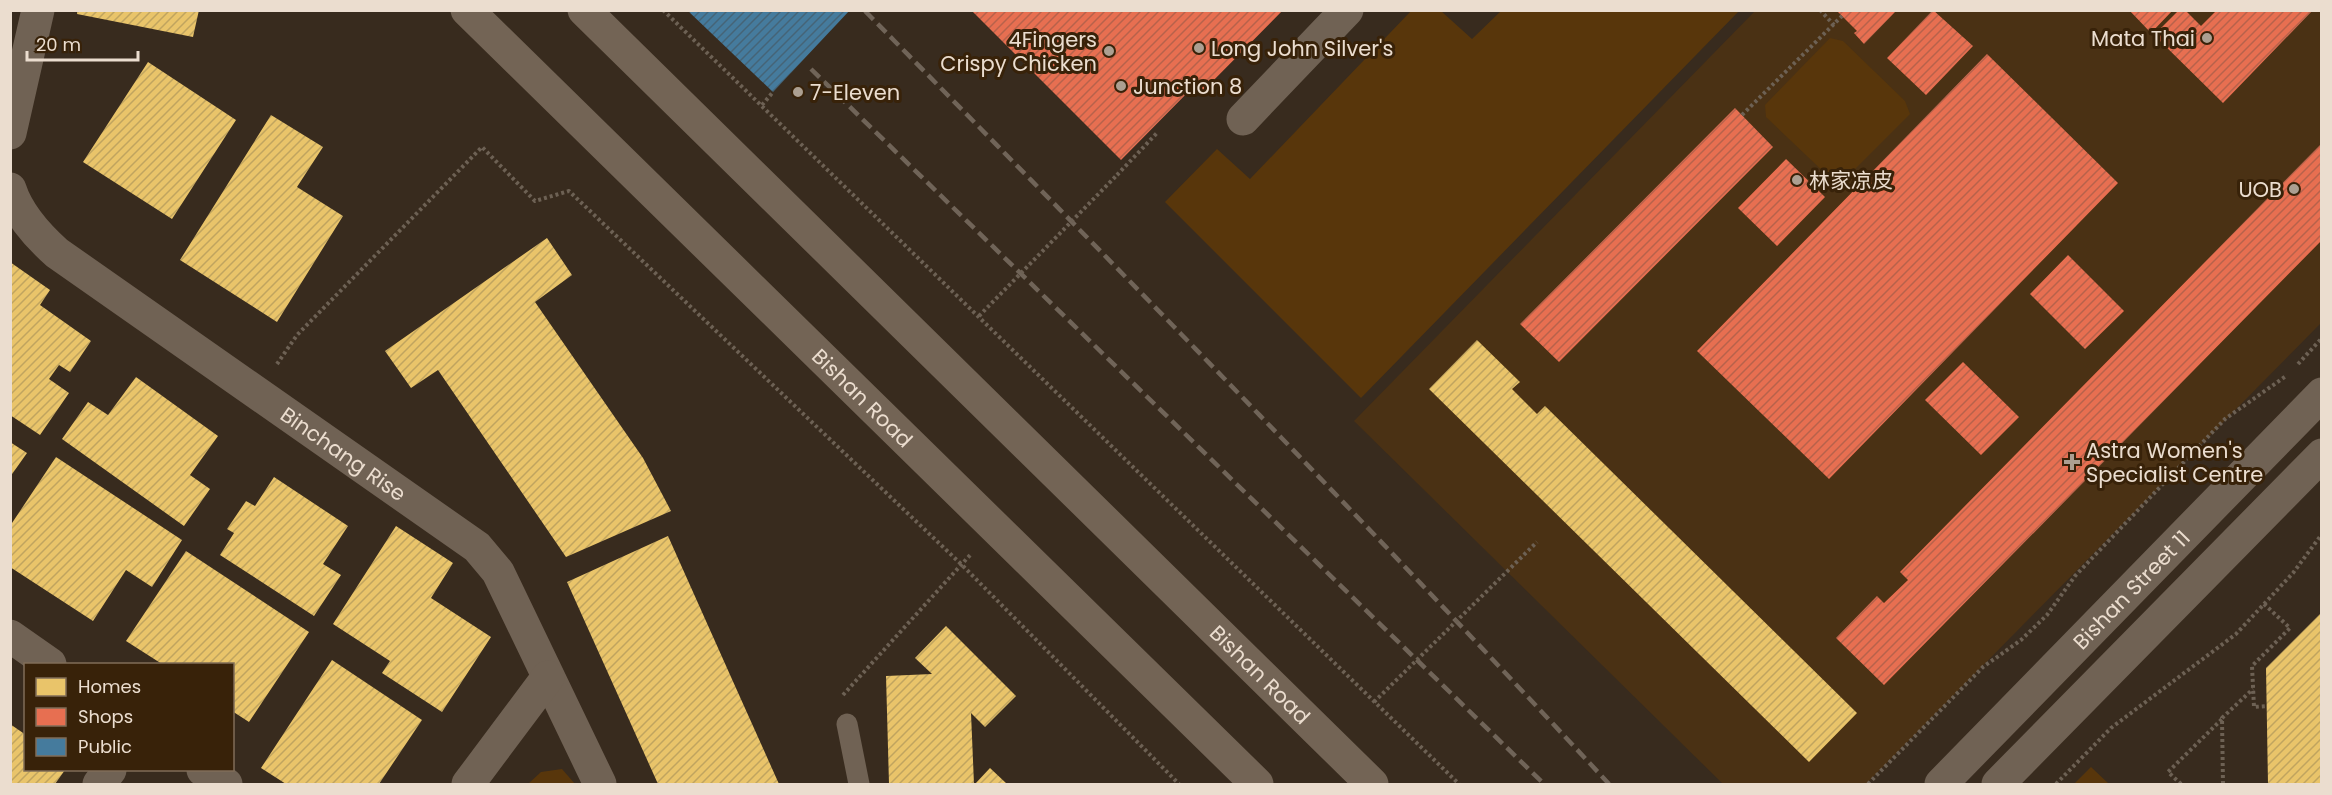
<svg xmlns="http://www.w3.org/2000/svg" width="2332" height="795" font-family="Poppins,'Noto Sans SC',sans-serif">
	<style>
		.built { fill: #4a3114 }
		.green { fill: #58360b }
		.homes { fill: url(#homes-hatch) }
		.shops { fill: url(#shops-hatch) }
		.public { fill: url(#public-hatch) }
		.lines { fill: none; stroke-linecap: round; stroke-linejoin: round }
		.path { stroke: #6d6154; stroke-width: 4; stroke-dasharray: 3 3; stroke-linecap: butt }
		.service { stroke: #706254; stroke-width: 21 }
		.minor { stroke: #706254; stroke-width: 33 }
		.tertiary { stroke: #706254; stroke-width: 33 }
		.primary { stroke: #736455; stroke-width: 33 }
		.rail { stroke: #706458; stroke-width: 4.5; stroke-dasharray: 12 6; stroke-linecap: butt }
		.path-bridge { stroke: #6d6154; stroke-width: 4; stroke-dasharray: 3 3; stroke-linecap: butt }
		.poi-dot { fill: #ac9f91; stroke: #382209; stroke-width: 2 }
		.labels { text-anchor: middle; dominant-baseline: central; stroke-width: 6; stroke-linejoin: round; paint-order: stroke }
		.poi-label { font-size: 21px; fill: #ebddcf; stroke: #382209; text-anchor: start }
		.street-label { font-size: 21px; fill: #ebddcf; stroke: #382209 }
	</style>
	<defs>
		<pattern id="homes-hatch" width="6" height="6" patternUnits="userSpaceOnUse" patternTransform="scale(1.5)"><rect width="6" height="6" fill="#e9c46a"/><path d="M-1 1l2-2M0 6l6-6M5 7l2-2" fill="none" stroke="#c0a45f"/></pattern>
		<pattern id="shops-hatch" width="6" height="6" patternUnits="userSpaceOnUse" patternTransform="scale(1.5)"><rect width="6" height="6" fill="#e76f51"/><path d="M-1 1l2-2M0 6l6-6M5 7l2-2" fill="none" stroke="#b7624b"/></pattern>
		<pattern id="public-hatch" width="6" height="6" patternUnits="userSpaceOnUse" patternTransform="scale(1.5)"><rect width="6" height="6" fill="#457b9d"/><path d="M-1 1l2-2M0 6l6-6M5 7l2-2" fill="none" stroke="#456477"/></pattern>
	</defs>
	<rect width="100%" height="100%" fill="#382b1e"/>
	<path class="built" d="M1755,11h566v312l-455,461h-143l-369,-363z"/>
	<path class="green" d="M1411,11h30l31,28 29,-28h238l-378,387 -196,-196 52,-53 33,30z
		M1830,38l13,3 62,60 5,13 -67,67 -14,-4 -63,-60 -1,-12z
		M2091,767l18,17h-35z
		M562,769l13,15h-47l13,-12z"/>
	<path class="homes" d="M77,10h122l-6,27 -116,-23z
		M148,62l88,58 -64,99 -89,-57z
		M271,115l52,32 -26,40 46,29 -66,106 -97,-62z
		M547,238l25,37 -37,27 108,156 28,53 -105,46 -128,-187 -27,18 -26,-37z
		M10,262l40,28 -10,15 51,36 -21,31 -11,-7 -10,14 20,14 -29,42 -30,-20z
		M1477,340l43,42 -8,7 25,25 8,-8 312,307 -48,49 -380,-373z
		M136,377l82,59 -28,39 20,14 -26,37 -122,-87 26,-37 20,13z
		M10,442l17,11 -17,24z
		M56,457l126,83 -30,47 -26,-17 -33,51 -83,-54v-41z
		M274,477l74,49 -25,38 18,11 -27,41 -94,-61 14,-22 -7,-4 19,-28 9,5z
		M396,526l57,37 -22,35 60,39 -49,75 -60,-39 8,-12 -57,-37z
		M668,536l63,141 48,107h-121l-91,-202z
		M186,551l123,81 -60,90 -17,-11v-47h-70l-36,-23z
		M2322,612v172h-54l-2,-116z
		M946,626l70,70 -31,31 -14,-14 3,71h-85l-3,-108 46,-2 -17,-16z
		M332,660l90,60 -43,64h-93l-25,-16z
		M10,724l16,11v35h39l-10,14h-45z
		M990,768l17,16h-32z"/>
	<path class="shops" d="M971,10h312l-80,81 -7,-7 -75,76z
		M1836,10h61l-33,34 -10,-11 3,-2z
		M1933,10l40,36 -47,49 -39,-37z
		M2129,10h44l-22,23z
		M2179,10h6l16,16 16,-16h96l-90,93 -69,-68z
		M1987,54l131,129 -289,296 -132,-128z
		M1735,108l38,39 -214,215 -39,-38z
		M2322,143v97l-438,445 -48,-47 41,-42 7,7 24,-23 -8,-8z
		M1786,159l39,38 -48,49 -39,-38z
		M2068,255l56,56 -39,38 -55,-55z
		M1963,362l56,55 -38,38 -56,-55z"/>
	<path class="public" d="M687,10h163l-77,82z"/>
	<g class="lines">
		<path class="path" d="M663,10l796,774
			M1820,10l14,15
			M762,105l11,-13
			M1742,115l100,-99
			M1117,175l40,-42
			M277,364l20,-29 185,-188 53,54 34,-10 393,374 217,219
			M2298,364l24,-26
			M2264,604l26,24 -38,38 2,41 13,-1
			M843,695l128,-141
			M1868,784l115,-117 38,-27 26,-25 28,-39 150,-157 61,-43
			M2056,784l55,-56 125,-94 57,-61 29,-39
			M2181,784l-13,-12 54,-53
			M2223,784l-1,-66 31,-29"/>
		<path class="service" d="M847,724l12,60"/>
		<g class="minor">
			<path d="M1243,119l104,-109"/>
			<path d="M10,133l28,-123"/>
			<path id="s1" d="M10,189c8,25 28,47 47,64l420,294 21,25 102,212"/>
			<path d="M10,636l40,28"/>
			<path d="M203,770l23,14"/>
			<path d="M99,784l11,-14"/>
			<path d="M468,784l80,-107"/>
		</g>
		<g class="tertiary">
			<path id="s2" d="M1941,784l381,-390"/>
			<path d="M1998,784l324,-329"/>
		</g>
		<g class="primary">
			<path id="s3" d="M467,10l790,774"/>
			<path id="s4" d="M584,10l788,774"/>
		</g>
		<path class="rail" d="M865,11c251,255 501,511 744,773
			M811,69l733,715"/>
		<path class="path-bridge" d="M979,316l138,-141
			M1374,702l163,-160"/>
	</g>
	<g class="poi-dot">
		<circle cx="2207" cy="38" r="6"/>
		<circle cx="1199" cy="48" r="6"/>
		<circle cx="1109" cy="51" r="6"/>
		<circle cx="1121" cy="86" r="6"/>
		<circle cx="798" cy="92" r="6"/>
		<circle cx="1797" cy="180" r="6"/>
		<circle cx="2294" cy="189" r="6"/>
		<path d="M2069 453h6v6h6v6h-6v6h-6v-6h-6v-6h6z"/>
	</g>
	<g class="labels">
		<g class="poi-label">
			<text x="2195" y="38" text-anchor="end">Mata Thai</text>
			<text x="1097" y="39" text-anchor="end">4Fingers<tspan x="1097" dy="24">Crispy Chicken</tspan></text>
			<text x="1211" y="48">Long John Silver's</text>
			<text x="1133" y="86">Junction 8</text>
			<text x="810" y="92">7-Eleven</text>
			<text x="1809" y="180">林家凉皮</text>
			<text x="2282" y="189" text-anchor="end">UOB</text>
			<text x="2086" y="450">Astra Women's<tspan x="2086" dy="24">Specialist Centre</tspan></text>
		</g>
		<g class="street-label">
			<text stroke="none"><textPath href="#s3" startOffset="554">Bishan Road</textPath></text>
			<text stroke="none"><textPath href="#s1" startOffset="430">Binchang Rise</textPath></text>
			<text stroke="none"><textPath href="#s2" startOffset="272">Bishan Street 11</textPath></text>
			<text stroke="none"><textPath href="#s4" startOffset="948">Bishan Road</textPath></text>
		</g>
	</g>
	<rect width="2332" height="795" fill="none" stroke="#ebddcf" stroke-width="24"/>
	<rect x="24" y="663" width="210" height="108" fill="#382209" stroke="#806d58" stroke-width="1.5"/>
	<rect x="36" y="678" width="30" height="18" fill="#e9c46a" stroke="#806d58" stroke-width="1.5"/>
	<text x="78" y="693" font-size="18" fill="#ebddcf">Homes</text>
	<rect x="36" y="708" width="30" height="18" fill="#e76f51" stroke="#806d58" stroke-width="1.5"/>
	<text x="78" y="723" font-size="18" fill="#ebddcf">Shops</text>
	<rect x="36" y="738" width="30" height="18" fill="#457b9d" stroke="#806d58" stroke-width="1.5"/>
	<text x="78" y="753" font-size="18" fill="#ebddcf">Public</text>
	<path d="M27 51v9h111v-9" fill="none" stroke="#ebddcf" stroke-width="3"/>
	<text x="36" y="51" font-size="18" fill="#ebddcf" stroke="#382209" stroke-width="4.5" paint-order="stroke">20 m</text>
</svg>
